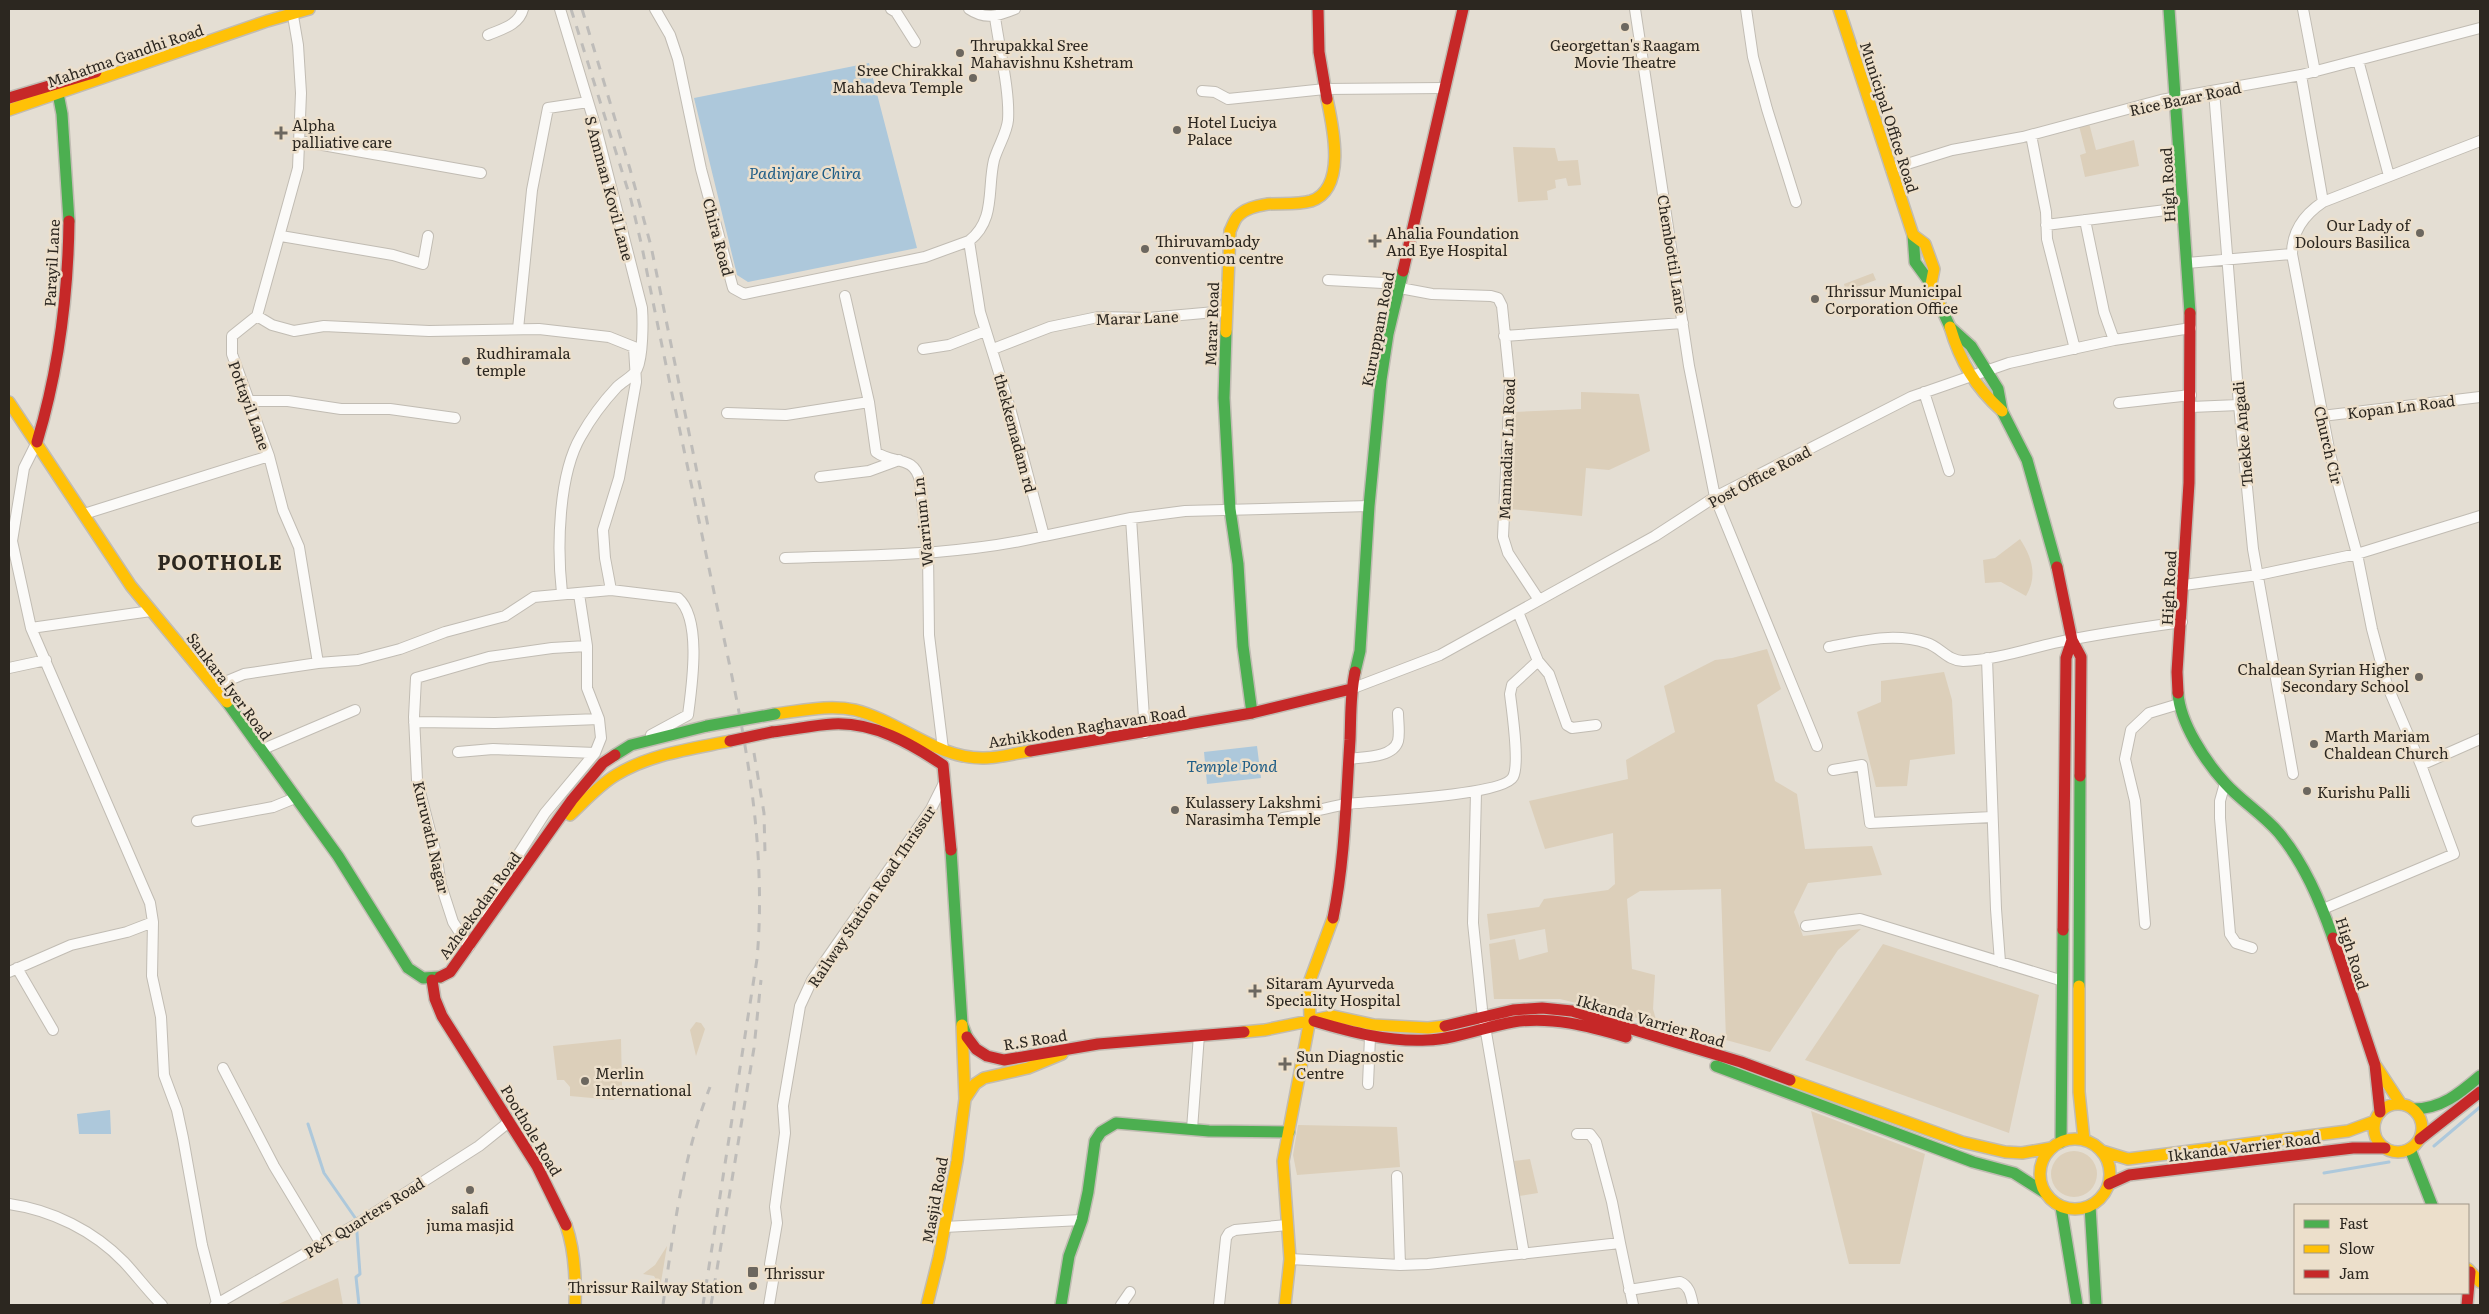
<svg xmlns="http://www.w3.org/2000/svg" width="2489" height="1314" font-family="Literata,serif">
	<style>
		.green { fill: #dccfba }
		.water { fill: #adc8db }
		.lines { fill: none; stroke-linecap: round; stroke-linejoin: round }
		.stream { stroke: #adc8db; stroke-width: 3 }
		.street-casing { stroke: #c1bcb3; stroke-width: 12 }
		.fast-casing { stroke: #c1bcb3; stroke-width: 14 }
		.slow-casing { stroke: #c1bcb3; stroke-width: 14 }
		.jam-casing { stroke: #c1bcb3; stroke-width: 14 }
		.street { stroke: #fbfaf8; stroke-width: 10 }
		.fast { stroke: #4caf50; stroke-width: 11 }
		.slow { stroke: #ffc107; stroke-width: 11 }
		.jam { stroke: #c62828; stroke-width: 11 }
		.rail { stroke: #bebcb9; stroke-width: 3; stroke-dasharray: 9 9; stroke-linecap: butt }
		.fast-bridge-casing { stroke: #c1bcb3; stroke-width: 14; stroke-linecap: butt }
		.jam-bridge-casing { stroke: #c1bcb3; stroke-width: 14; stroke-linecap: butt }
		.fast-bridge { stroke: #4caf50; stroke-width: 11 }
		.jam-bridge { stroke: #c62828; stroke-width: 11 }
		.poi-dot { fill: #6c675f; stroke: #ecdfcb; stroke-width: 2 }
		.labels { text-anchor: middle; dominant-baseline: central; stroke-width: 5; stroke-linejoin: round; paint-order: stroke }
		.poi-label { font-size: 15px; fill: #2c2720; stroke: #ecdfcb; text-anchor: start }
		.street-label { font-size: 15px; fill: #2c2720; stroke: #ecdfcb }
		.water-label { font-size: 16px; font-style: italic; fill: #1d5c86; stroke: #ecdfcb }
		.district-label { font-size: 20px; font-weight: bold; letter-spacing: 1px; fill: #2c2720; stroke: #ecdfcb }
	</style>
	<rect width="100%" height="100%" fill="#e4ded3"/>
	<path class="green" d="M2089,123l7,27 38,-10 5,26 -54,11 -5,-22 6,-2 -7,-27z
		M1513,147l42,1 3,13 20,-1 3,25 -13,1 -2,-8 -11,2 1,8 -9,3 1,9 -30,2z
		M1873,273l3,7 -30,11 -2,-7z
		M1581,392l58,2 11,57 -41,19 -23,-2 -4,48 -72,-7 4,-97 67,-3z
		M2020,539c12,18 18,37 6,57l-25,-14 -16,1 -2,-23 12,-2z
		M1767,649l14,40 -24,16 18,76 22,13 8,55 67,-3 10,29 -74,8 -14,29 9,24 58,-7 -23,21 -68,102 -44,-12 -5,-151 -81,2 -13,8 5,70 23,6 -2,34 4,14 -97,-24h-66l-5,-55 26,-5 4,21 29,-8 -3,-23 -55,11 -3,-26 52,-7 5,-8 64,-9 7,-6 -2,-51 -68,16 -16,-48 99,-22 -2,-19 49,-28 -11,-46 51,-26 17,-2z
		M1944,672l8,28 3,54 -45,6 -3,26 -31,1 -19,-75 24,-10v-21z
		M1883,944l156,51 -30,138 -204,-73z
		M696,1022l5,1 4,6 -9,27 -6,-26z
		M621,1039l1,48 -8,6v7l-44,-4v-9l-6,-7h-7l-4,-34z
		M1811,1111l114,43 -25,110h-51z
		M1298,1125l99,2 3,40 -103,8 -4,-20z
		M2051 1174a23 23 0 1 1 46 0a23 23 0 1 1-46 0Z
		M1530,1159l8,34 -19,3 -5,-35z
		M667,1246l-6,36 -4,-1 -3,-5 -11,-2 12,-9z
		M338,1278l5,27h-67z"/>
	<path class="water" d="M869,63l48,185 -169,34 -11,-7 -43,-177z
		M1257,746l4,32 -54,6 -3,-32z
		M110,1110l1,24h-32l-2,-20z"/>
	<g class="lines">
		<path class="stream" d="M308,1124l16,49 32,46 4,55 -4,3 3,28
			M2434,1146l46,-39
			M2324,1173l65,-11"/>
		<g class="street-casing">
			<path id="street" d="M560,9l36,119 46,180c1,14 1,48 -5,61 -3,7 -14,12 -20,18 -14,15 -26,31 -36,49 -23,39 -24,113 -19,157
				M655,9l15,26 8,24 23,110 32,119 11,6 181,-37 44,-16c27,-21 18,-52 25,-81 4,-14 13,-27 14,-40 2,-29 -9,-73 -13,-103
				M891,9l5,3 19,30
				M969,9c16,11 29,7 46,0
				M1635,9l54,357 26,131 102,249
				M1746,9l7,48 14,52 29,93
				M2303,9l12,63
				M292,10l6,35 3,48 -3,75 -41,148 -25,20v18l37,102 14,54 16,37 19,116
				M488,35c14,-6 31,-10 35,-26
				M2358,60l31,116
				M2301,75l22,127
				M1202,91l13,1 13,7 97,-10 119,-1
				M2214,91l25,314 14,144 40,225
				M2031,135l15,77 1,27 28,110
				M300,141l181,32
				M1891,169l61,-19 71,-13 138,-37 140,-25 179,-47
				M2085,220l19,92 10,28
				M2046,225l136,-17
				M281,236l112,19 30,9 5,-28
				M969,241l11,71 30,96 34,128 87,-18 54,-7 184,-5
				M2187,263l105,-9
				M1328,280l73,4
				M1400,288l32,6 59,2 7,2 4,8 8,78 -7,153 5,16 31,47
				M845,296l24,106 7,50c17,13 38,2 44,29l8,72 1,82 14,114
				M518,329l14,-139 16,-82 40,-6
				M1504,336l179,-13
				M923,349l26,-4 36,-14
				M993,349l57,-22 48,-10 50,1 78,-7
				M1924,392l25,79
				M249,401h39l53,8h49l65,9
				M2119,403l72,-8
				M2191,407l48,-2
				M727,413l59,2 83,-13
				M2322,416l158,-19
				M37,442l-13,26 -12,73 19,87 119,275 3,19 -1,54 9,41 3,58 13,35 6,28 19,107 15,58
				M820,477l49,-6 30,-11
				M84,514l185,-58
				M1131,518l14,215
				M785,558c87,-3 174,-2 259,-22
				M2184,585l74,-10 99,-21 123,-38
				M611,590l67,8c24,21 14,87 10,117l-37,20
				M31,628l120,-17
				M1829,647c32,-6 65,-15 98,-4 13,4 21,18 36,18 31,-1 61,-11 91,-18 42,-9 84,-15 128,-21
				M1987,658l9,251 4,53
				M1538,661l11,13 18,51 5,3 24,-3
				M9,668l37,-8
				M215,686l29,-12 74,-11 40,-3 42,-11 45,-17 60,-16 29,-19 77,-7 -6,-32 -2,-28 16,-52 17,-96 -2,-35 -25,-10 -70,-8 -110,2 -105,-5 -30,5 -22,-6 -15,-9
				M1351,689l89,-34 215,-119 60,-39 196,-100 98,-34 105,-23 77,-12
				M414,722l81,1 104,-4
				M261,750l94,-40
				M458,752l35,-3 102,4
				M1349,759c14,-2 44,-1 49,-18 2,-8 0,-20 0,-28
				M2421,765l59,-26
				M1833,770l29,-5 8,58 122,-6
				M2225,783l-5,18v17l10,116 6,9 16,5
				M1476,792l-3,131 9,86 42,245
				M1283,818c21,-4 42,-10 63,-14 26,-3 157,-8 167,-27 7,-13 -1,-66 -3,-83l2,-9 26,-24 -20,-49
				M197,821l76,-14 22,-9
				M2323,909l131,-55 -33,-89 -34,-80 -15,-56 -15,-75 -27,-100 -38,-200c0,-23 13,-40 31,-52l157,-61
				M486,914l7,-20 52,-81 50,-60 6,-15 -2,-19 -12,-31v-42l-8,-52
				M2145,924l-10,-123 -10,-42 6,-29 18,-17 30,-9
				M1806,926l54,-7 203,62
				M469,947l-16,-25 -12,-37 -5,-31 -19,-74 -3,-63 2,-39 73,-21 63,-9 35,-2
				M17,968l36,62
				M9,972l62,-27 56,-13 26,-10
				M223,1068l51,98 47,78
				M1368,1084l2,-47
				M1192,1129l7,-94
				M1577,1134h13l6,8 16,60 8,41
				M1397,1176l3,89
				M9,1204c43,6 85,27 115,58 13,14 24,29 38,43
				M944,1227l138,-7
				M1290,1259l110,6 28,-1 192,-21 13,62
				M1629,1290l51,-8c10,4 11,14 13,23
				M215,1305l142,-81 122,-78 30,-24
				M769,1305l5,-30 -4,-11 7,-41 -2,-16 10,-74 -2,-27 17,-100 12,-26 119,-171 13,-26
				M1121,1305l9,-13
				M1219,1305l7,-67 3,-5 6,-3 52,-5"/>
		</g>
		<g class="fast-casing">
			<path id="fast" d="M2169,9l21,304
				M56,83l6,31 7,107
				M1913,235l2,27 16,22
				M1940,305l10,22 21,19 27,43 4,22 25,49 30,107
				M1226,332l-2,66 6,111 8,55 5,82 9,67
				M1355,672l5,-21 9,-145 12,-126 7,-46 15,-63
				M2178,693c2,30 27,68 47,90 16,18 38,31 54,50 25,30 41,68 54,105
				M227,702l111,154 70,112 15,10 17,-1
				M615,755l16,-10 76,-19
				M951,850l11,174 5,13
				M2079,986l1,-210
				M1716,1066l257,96 41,11 30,19
				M2413,1109c28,0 46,-15 67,-33
				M2061,1142l2,-212
				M2410,1149l22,56
				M2090,1206l6,99
				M2061,1207l16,98
				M1061,1305l8,-49 13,-36 6,-28 7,-51 6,-9 15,-9 93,8 80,1"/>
		</g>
		<g class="slow-casing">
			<path id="slow" d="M1839,9l74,226 12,9 9,25 -3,15 9,21
				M9,110l258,-89 42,-12
				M1950,327c10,34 25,60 52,84
				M1226,332l4,-101c2,-4 4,-10 7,-14 8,-9 20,-11 31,-13 14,-1 29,1 43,-3 36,-12 22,-74 16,-102
				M9,402l122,184 96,116
				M775,714c26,-3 54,-10 80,-4 44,11 82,49 129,48 15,0 31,-5 46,-7
				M570,815c15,-14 29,-30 46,-40 34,-21 75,-26 114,-34
				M2079,986v106l5,48
				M1244,1032l21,-2 68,-14 41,9 54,3 17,-2
				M2376,1066l25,38
				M1790,1080l172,62 43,10 17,1 29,-5
				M965,1099l10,-15 9,-6 44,-10 34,-14
				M2374 1128a24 24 0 1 1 48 0a24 24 0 1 1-48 0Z
				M2040 1174a35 35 0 1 1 70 0a35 35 0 1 1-70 0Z
				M2102,1151l26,8 220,-28 27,-10
				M566,1225c9,26 10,53 9,80
				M2468,1269l12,13
				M927,1305l12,-48 18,-96 8,-62 -3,-74
				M1285,1305l5,-46 -7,-98 27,-142 -1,-36 24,-65"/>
		</g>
		<g class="jam-casing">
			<path id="jam" d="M1318,9l1,43 8,47
				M9,98l87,-26
				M1403,271l60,-262
				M37,442c22,-73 31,-145 32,-221
				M2057,567l15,73 9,17 -1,119
				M2178,693l-1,-21 12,-189 1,-170
				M772,732c20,-2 41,-7 61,-8 41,-2 77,19 110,41l8,85
				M1030,751l222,-38 99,-24
				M1333,918c12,-58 13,-119 17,-178 1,-23 0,-45 5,-68
				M2063,930l3,-272 6,-18
				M2333,938l42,127 5,47
				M440,977l10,-5 122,-172 31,-37 12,-8
				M432,980l3,19 7,17 95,150 29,59
				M1314,1021c37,11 74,21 113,19 29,-1 57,-13 86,-18 38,-6 76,4 113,15
				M1445,1026l68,-16 29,-2 30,3 169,51 49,18
				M967,1037l9,12 11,7 17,4 94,-16 146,-12
				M2420,1139l60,-47
				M2109,1184l20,-9 224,-27h32
				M2467,1305l3,-33"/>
		</g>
		<use href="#street" class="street"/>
		<use href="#fast" class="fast"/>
		<use href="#slow" class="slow"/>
		<use href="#jam" class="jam"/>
		<path class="rail" d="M571,9l60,191 11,47c23,117 49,234 73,350 26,120 53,239 42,362l-54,346
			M582,9l48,160 21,77 57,280
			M754,753l10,60 1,40
			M663,1305c10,-73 20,-149 47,-218
			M711,1305l43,-257 7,-68"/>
		<g class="fast-bridge-casing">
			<path id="fast-bridge" d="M707,726l68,-12"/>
		</g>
		<g class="jam-bridge-casing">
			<path id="jam-bridge" d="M730,741l42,-9"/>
		</g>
		<use href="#fast-bridge" class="fast-bridge"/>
		<use href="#jam-bridge" class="jam-bridge"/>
	</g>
	<g class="poi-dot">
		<circle cx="1625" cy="27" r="5"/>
		<circle cx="960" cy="53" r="5"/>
		<circle cx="973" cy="78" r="5"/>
		<circle cx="1177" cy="130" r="5"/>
		<path d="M278.5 125.5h5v5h5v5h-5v5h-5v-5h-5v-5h5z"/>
		<circle cx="2420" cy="233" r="5"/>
		<path d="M1372.5 233.5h5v5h5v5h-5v5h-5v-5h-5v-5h5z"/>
		<circle cx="1145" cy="249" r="5"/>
		<circle cx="1815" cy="299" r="5"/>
		<circle cx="466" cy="361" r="5"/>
		<circle cx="2419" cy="677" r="5"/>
		<circle cx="2314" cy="744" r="5"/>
		<circle cx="2307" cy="791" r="5"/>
		<circle cx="1175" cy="810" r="5"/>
		<path d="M1252.5 983.5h5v5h5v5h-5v5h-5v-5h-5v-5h5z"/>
		<path d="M1282.5 1056.5h5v5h5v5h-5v5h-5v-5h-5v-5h5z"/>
		<circle cx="585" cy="1081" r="5"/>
		<circle cx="470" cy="1190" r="5"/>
		<rect x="747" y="1266" width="12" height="12" rx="2.5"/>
		<circle cx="753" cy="1286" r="5"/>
	</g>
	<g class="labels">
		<g class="poi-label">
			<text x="970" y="44">Thrupakkal Sree<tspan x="970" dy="17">Mahavishnu Kshetram</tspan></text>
			<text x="1625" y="44" text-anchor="middle">Georgettan's Raagam<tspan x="1625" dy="17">Movie Theatre</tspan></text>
			<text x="963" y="69" text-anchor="end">Sree Chirakkal<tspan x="963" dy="17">Mahadeva Temple</tspan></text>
			<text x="1187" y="121">Hotel Luciya<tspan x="1187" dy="17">Palace</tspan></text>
			<text x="292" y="124">Alpha<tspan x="292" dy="17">palliative care</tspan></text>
			<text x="2410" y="224" text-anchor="end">Our Lady of<tspan x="2410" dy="17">Dolours Basilica</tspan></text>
			<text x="1386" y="232">Ahalia Foundation<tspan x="1386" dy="17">And Eye Hospital</tspan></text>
			<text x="1155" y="240">Thiruvambady<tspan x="1155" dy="17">convention centre</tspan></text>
			<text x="1825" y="290">Thrissur Municipal<tspan x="1825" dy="17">Corporation Office</tspan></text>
			<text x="476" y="352">Rudhiramala<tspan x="476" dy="17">temple</tspan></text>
			<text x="2409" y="668" text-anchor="end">Chaldean Syrian Higher<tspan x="2409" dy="17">Secondary School</tspan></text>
			<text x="2324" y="735">Marth Mariam<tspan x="2324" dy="17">Chaldean Church</tspan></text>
			<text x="2317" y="791">Kurishu Palli</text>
			<text x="1185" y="801">Kulassery Lakshmi<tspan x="1185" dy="17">Narasimha Temple</tspan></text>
			<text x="1266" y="982">Sitaram Ayurveda<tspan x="1266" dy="17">Speciality Hospital</tspan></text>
			<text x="1296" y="1055">Sun Diagnostic<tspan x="1296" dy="17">Centre</tspan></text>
			<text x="595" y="1072">Merlin<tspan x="595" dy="17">International</tspan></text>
			<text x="470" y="1207" text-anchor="middle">salafi<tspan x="470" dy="17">juma masjid</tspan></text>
			<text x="764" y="1272">Thrissur</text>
			<text x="743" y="1286" text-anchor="end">Thrissur Railway Station</text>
		</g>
		<g class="street-label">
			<text transform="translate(125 55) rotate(-19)">Mahatma Gandhi Road</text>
			<text transform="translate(2185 98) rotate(-12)">Rice Bazar Road</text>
			<text transform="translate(1890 117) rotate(72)">Municipal Office Road</text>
			<text transform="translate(2167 185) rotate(-93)">High Road</text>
			<text transform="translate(610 188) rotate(75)">S Amman Kovil Lane</text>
			<text transform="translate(719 237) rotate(75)">Chira Road</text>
			<text transform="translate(1673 254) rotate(81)">Chembottil Lane</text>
			<text transform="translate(51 263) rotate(-87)">Parayil Lane</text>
			<text transform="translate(1137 317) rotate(-2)">Marar Lane</text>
			<text transform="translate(1211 324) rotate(-88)">Marar Road</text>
			<text transform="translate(1377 329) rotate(-79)">Kuruppam Road</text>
			<text transform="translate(250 405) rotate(70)">Pottayil Lane</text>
			<text transform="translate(2401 406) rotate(-7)">Kopan Ln Road</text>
			<text transform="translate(1016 433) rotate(75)">thekkemadam rd</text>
			<text transform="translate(2242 434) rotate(-95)">Thekke Angadi</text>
			<text transform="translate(2329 445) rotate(77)">Church Cir</text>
			<text transform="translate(1506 449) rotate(-88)">Mannadiar Ln Road</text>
			<text transform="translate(1759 476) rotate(-28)">Post Office Road</text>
			<text transform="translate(922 522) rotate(-96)">Warrium Ln</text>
			<text transform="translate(2168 588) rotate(-87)">High Road</text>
			<text transform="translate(230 686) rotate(53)">Sankara Iyer Road</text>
			<text transform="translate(1087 726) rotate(-9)">Azhikkoden Raghavan Road</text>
			<text transform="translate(432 837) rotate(77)">Kuruvath Nagar</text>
			<text transform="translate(871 896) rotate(-56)">Railway Station Road Thrissur</text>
			<text transform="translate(479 905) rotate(-54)">Azheekodan Road</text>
			<text transform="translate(2353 953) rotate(72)">High Road</text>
			<text transform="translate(1651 1020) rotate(16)">Ikkanda Varrier Road</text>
			<text transform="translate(1035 1039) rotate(-9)">R.S Road</text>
			<text transform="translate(532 1130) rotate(59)">Poothole Road</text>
			<text transform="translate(2244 1146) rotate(-7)">Ikkanda Varrier Road</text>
			<text transform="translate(934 1200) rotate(-80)">Masjid Road</text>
			<text transform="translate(364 1217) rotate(-32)">P&amp;T Quarters Road</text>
		</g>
		<g class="water-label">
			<text x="805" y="172">Padinjare Chira</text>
			<text x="1232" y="765">Temple Pond</text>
		</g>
		<g class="district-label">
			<text x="220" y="561">POOTHOLE</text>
		</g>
	</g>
	<rect width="2489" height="1314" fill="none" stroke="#2c2720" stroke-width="20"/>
	<rect x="2294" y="1204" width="175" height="90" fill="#ecdfcb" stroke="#9f9587"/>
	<rect x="2304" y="1220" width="25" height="8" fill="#4caf50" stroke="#9f9587"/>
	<text x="2339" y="1229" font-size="15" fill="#2c2720">Fast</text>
	<rect x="2304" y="1245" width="25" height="8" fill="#ffc107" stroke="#9f9587"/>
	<text x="2339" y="1254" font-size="15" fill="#2c2720">Slow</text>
	<rect x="2304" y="1270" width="25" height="8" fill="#c62828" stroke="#9f9587"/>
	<text x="2339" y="1279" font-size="15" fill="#2c2720">Jam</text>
</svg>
